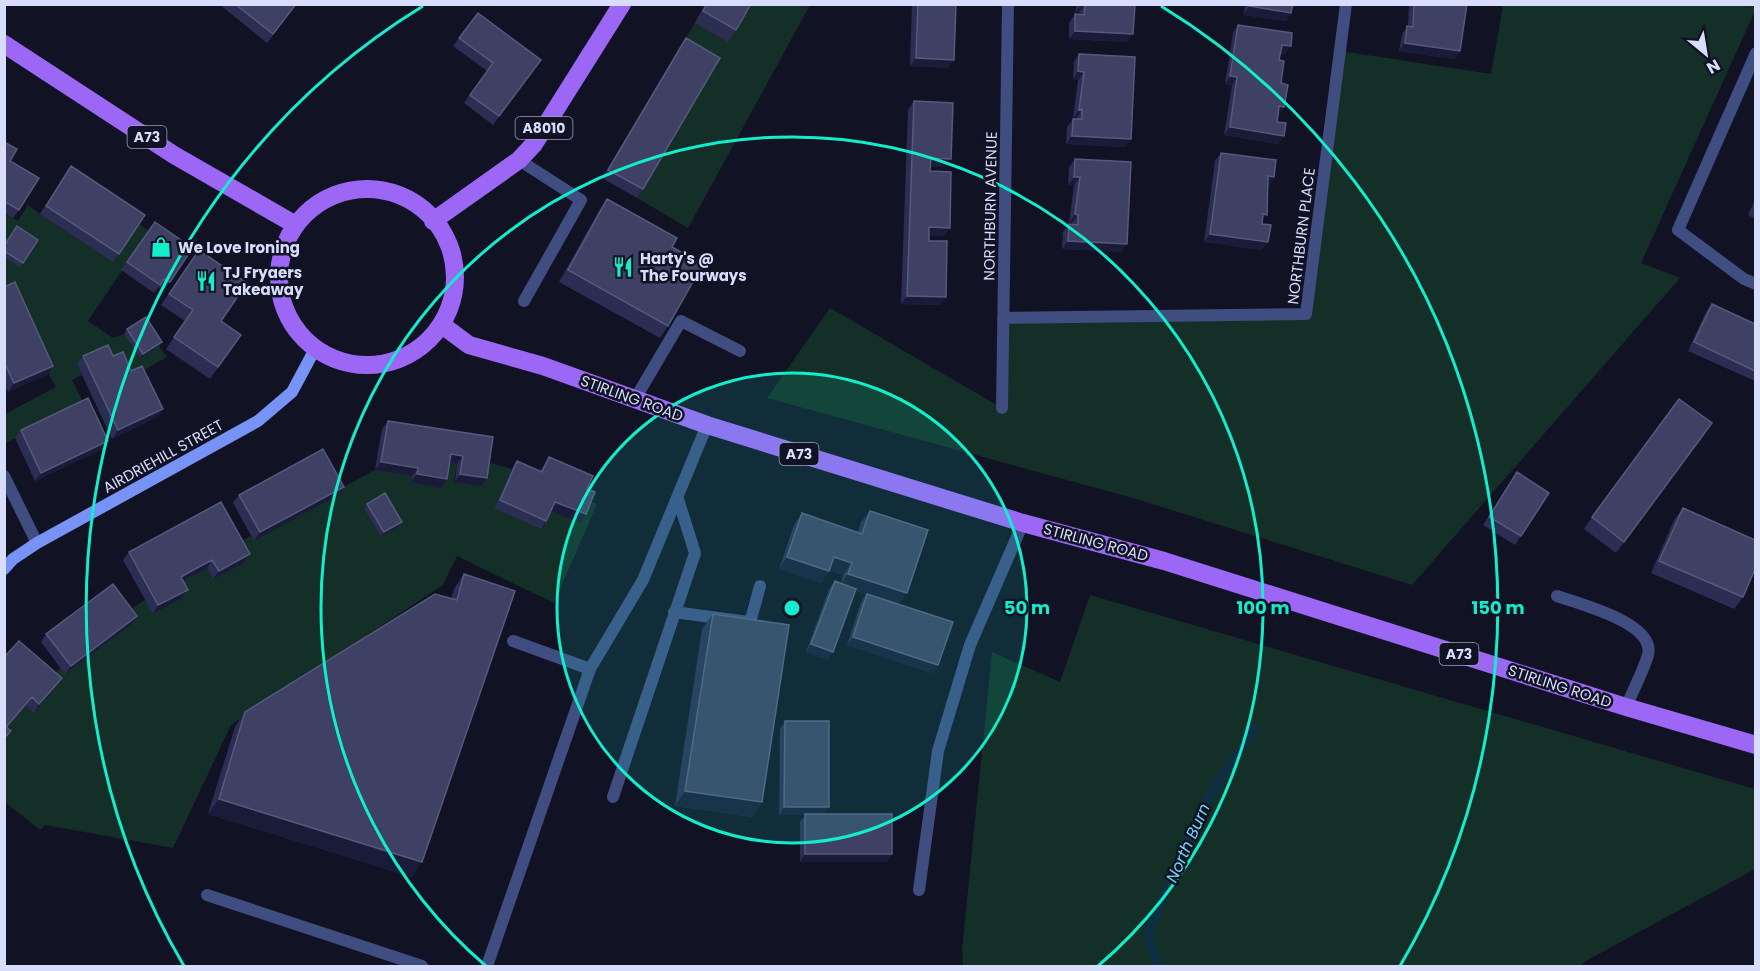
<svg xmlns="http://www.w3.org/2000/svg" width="1760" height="971" font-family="Poppins,sans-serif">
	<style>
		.green { fill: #142f27 }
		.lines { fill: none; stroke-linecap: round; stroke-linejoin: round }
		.stream { stroke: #0e2e41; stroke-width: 9 }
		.lane { stroke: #3f4d81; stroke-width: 12 }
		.street { stroke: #3f4d81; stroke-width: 12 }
		.secondary { stroke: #7693f5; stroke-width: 12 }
		.primary { stroke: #9c67f4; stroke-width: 18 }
		.wall { fill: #2b2d52 }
		.shaded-wall { fill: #191b38 }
		.building { fill: #3e4064; stroke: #56597c; stroke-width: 1.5 }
		.ring { fill: none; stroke: #12eecc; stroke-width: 3 }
		.labels { text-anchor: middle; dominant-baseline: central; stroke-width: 5; stroke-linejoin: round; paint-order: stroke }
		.shield { fill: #111325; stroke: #9ca0bc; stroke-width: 1.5 }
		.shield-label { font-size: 14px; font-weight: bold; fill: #d8ddfc }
		.street-label { font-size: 15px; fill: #d8ddfc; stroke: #111325 }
		.poi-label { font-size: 15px; font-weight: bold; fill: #d8ddfc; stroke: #111325; text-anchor: start }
		.water-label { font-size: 16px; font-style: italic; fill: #6ed8f5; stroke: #111325 }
		.centre { fill: #12eecc; stroke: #111325; stroke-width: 3 }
		.ring-label { font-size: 18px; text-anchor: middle; font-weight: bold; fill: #12eecc; stroke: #111325; stroke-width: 5; stroke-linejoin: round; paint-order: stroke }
	</style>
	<rect width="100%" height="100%" fill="#111325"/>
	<path class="green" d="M749,5h61l-122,223 -51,-30 77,-131 -33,-21 14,-23z
		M1503,5h252v6l-114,252 39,15 -268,307 -279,-87 -366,-100 63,-90 172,100 1,-90 303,-4 35,-263 150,23z
		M28,205l12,9 99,10 10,7 -61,90 25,17 11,-4 16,24 19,-12 8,11 -30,17 -60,-10 5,11 -10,5 12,24 -79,39v-29l51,-27 -51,-95 -1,-79 14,8z
		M484,461l28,8 -18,39 55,2 32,13 8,-22 8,3 -43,99 -97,-47 -14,29 -212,140 -58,123 -128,-23 -5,5 -35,-28v-72l21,-24 8,6 22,-26 -8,-7 75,-65 22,-14 8,13 29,-15 -7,-13 32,-17 6,11 31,-16 -10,-18 17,-9 3,4 84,-45 -2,-4 39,-21 70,-8 12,2 -3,18 26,4z
		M1090,595l665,194v80l-171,93 -2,4h-619l-1,-16 30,-298 68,30z"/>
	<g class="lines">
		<path class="stream" d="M1158,966l-10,-31 15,-38 45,-99 47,-70"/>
		<path class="lane" d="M519,160l62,40 -57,101
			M635,399l46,-78 59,30
			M4,476l33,67
			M1557,596c22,8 99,27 91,59 -5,17 -15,35 -22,52
			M674,612l74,10 3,-3 9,-33
			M513,641l77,28
			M613,797l82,-244 -17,-54
			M919,890l19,-139 32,-106 53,-122
			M207,895l215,71
			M487,966l103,-297 53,-89 64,-155"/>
		<path class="street" d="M1756,53l-78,177 66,49 12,5
			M1003,318l303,-4 40,-310
			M1002,408l6,-404"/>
		<path class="secondary" d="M4,569l9,-10 24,-16 221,-122 34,-29 23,-43"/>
		<path class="primary" d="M4,44l170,111 120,69
			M279 277a88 88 0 1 1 176 0a88 88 0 1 1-176 0Z
			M433,221l86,-61 15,-16 88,-140
			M442,325l27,20 74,21 164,59 316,98 141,38 462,146 130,38"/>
	</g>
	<path class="wall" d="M219,4h78l-30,39z
		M705,4h46l-15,26 -8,12 -33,-19z
		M912,4h44l-8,64 -38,-2z
		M1077,4h58l-8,38 -58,-3v-16l6,-9h4v-1h-4z
		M1240,4h53l-2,9 -5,8 -42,-6 1,-10z
		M1409,4h58l-7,47 -6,8 -55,-8 3,-17 6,-8z
		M478,13l63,47 -48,65 -29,-22 23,-32 -34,-25z
		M1238,25l47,29h-5l-1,6 2,23 3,24 -5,8 -2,7 7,14 -6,8 -54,-9 8,-50 -7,-1 8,-51z
		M686,38l-43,151 -6,9 -35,-20z
		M1079,54l46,93 -59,-3 1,-17 6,-8h4v-1h-4l5,-38 -5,-1 1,-17z
		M914,101l31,66h-15v4l14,65 -15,-1v6l17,56 -6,8 -39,-1 7,-194z
		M4,142l6,19 9,49 -6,8 -9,-5z
		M1221,153l53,24 -6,9 -6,36v28l-58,-8 11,-81z
		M1075,159l52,85 -6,8 -59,-3 1,-17 6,-8h3v-1h-3l5,-38h-6l1,-18z
		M71,166l74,49 -32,47 -73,-48z
		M607,199l65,48 -4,79 -8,12 -101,-56 40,-71z
		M1755,200v19l-7,-4z
		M155,222l28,29 5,4 -24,35 -5,-3 -5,6 -33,-23z
		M38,240l-18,27 -16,-10v-11z
		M199,250l22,71 20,14 -31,44 -44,-30 19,-28 -24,-16z
		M4,287l44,87 -40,18 -4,-9z
		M1712,304l43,20v57l-67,-30 18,-39z
		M127,329l35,13 -3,4 -19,12 -16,-24z
		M83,356h30l18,15 32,38 -6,8 -45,22 -35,-75z
		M388,421l105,16 -12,49 -26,-4 2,-18 -8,-1 -2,16 -6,9 -30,-6 1,-6 -37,-6 7,-41z
		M21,430l82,19 -68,32 -20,-43z
		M1704,435l-88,118 -32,-24 8,-12z
		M549,457l38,32 -1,25 -5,9 -30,-13 -5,11 -5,8 -47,-21 18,-39 5,-8 23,10z
		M1512,481l37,12 -34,52 -32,-20z
		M344,487l-6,8 -84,46 -21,-38 6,-8z
		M367,504l35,18 -3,4 -18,11 -17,-29z
		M1683,508l60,89 -9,12 -83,-36 23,-53z
		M870,511l29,93 39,61 -6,8 -85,-28 14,-43 5,-8 -10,-3 -23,61 -6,8 -21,-8 23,-63 6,-8 6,2 2,-8 -14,-5 -8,13 -42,-14 15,-44 8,-12 56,19 3,-10z
		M129,552l115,11 -31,16 -6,-11 -24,13 -1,17 -29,16 -30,-54z
		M464,574l-52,303 -204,-63 27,-87 10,-15 206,-113 3,-10z
		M713,614l49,188 -10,15 -77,-11 27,-177z
		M131,625l-66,49 -24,-32 5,-8z
		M4,657l58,21 -28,35 -8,-7 -19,22 4,3 -7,9z
		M785,721l39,93 68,40 -6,8h-86v-40l5,-7h-26l1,-86z"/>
	<path class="shaded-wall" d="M1081,5h4l-6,8h-4z
		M1249,6l42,7 -5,8 -42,-6z
		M1075,31l58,3 -6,8 -58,-3z
		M1405,43l55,8 -6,8 -55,-8z
		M1282,45l9,1 -6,8 -9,-1z
		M916,58l38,2 -6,8 -38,-2z
		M1078,71l6,1 -6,8 -5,-1z
		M1230,76l7,1 -5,8 -7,-1z
		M1279,106l5,1 -5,8z
		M1082,109l-5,9h-4l6,-8z
		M1230,127l54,9 -6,8 -54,-9z
		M1072,136l59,3 -6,8 -59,-3z
		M931,158l20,1 -6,8h-20z
		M1268,176l6,1 -6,9z
		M1074,177h6l-6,8h-6z
		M1075,214l3,1 -6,8h-3z
		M929,227l21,1 -6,8 -20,-1z
		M1210,234l58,8 -6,8 -58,-8z
		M1068,241l59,3 -6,8 -59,-3z
		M907,296l39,1 -6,8 -39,-1z
		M162,342l-3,4 -19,12 3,-4z
		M53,366l-5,8 -40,18 6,-9z
		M163,409l-6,8 -45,22 6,-9z
		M108,441l-5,8 -68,32 6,-8z
		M451,454l12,2 -6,8 -12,-2z
		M381,462l37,6 -6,8 -37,-6z
		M417,474l30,5 -6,9 -30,-6z
		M460,474l27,4 -6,8 -26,-4z
		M344,487l-6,8 -84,46 6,-9z
		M555,502l31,12 -5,9 -32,-13z
		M402,522l-3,4 -18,11 3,-5z
		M250,554l-6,9 -31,16 6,-8z
		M787,557l42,14 -8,12 -42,-14z
		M834,557l18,6 -9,12 -18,-6z
		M212,560l-5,8 -32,17 6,-8z
		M848,574l59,19 -9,12 -58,-20z
		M188,590l-6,8 -29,16 5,-9z
		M137,616l-6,9 -66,49 6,-8z
		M853,637l85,28 -6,8 -85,-28z
		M811,644l22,8 -6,8 -21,-8z
		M62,678l-6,8 -22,27 5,-9z
		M32,697l-6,9 -22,24v-1z
		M685,791l77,11 -10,15 -77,-11z
		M219,799l203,63 -10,15 -204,-63z
		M784,807h45l-6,8h-44z
		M805,854h87l-6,8h-86z"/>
	<path class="building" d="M235,4h61l-23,30z
		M707,4h44l-15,26 -33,-19z
		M918,4h38l-2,56 -38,-2z
		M1135,4l-2,30 -58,-3v-17l9,1 1,-10 -4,-1z
		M1250,4h43l-2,9 -42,-7z
		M1414,4h53l-7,47 -55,-8 2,-17 6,1z
		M478,13l63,47 -42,56 -29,-21 23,-32 -34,-25z
		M1238,25l54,8 -1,13 -9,-1 -3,15 5,1 -3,22 7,2 -4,22 -5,-1 -2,16 9,1 -2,13 -54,-9 7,-50 -7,-1z
		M686,38l34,20 -77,131 -35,-19z
		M1079,54l56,3 -4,82 -59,-3 1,-17h9v-10l-3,1 5,-38 -6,-1z
		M914,101l39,2 -2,56 -20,-1 -1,13 21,1 -1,56 -21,-1v14h18l-1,56 -39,-1z
		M4,142l13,7 -7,12 29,17 -20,32 -15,-9z
		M1221,153l55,7 -2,17 -6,-1 -1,39 -4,-1 -1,10 9,1 -3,17 -58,-8z
		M1075,159l56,3 -4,82 -59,-3 1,-17 9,1v-10l-3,-1 5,-37h-6z
		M71,166l74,49 -26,39 -73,-48z
		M607,199l70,39 -5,9 31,17 -35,62 -100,-56z
		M155,222l33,23 -5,6 5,4 -18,27 -6,-3 -4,6 -33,-23z
		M17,226l21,14 -15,23 -19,-12v-5z
		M199,250l48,33 -26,38 20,14 -23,32 -44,-30 19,-27 -24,-16z
		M15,282l38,84 -39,17 -10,-21v-75z
		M1712,304l43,20v47l-61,-29z
		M146,317l16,25 -19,12 -16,-25z
		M108,345l5,11 10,-4 8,19 11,-5 21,43 -45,21 -35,-74z
		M88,398l20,43 -67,32 -20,-43z
		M1679,399l33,24 -88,119 -32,-25z
		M388,421l105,16 -6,41 -27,-4 3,-18 -12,-2 -4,25 -30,-5 1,-6 -37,-6z
		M323,449l21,38 -84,45 -21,-37z
		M549,457l44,19 -6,13 8,3 -9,22 -31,-12 -9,19 -46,-21 17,-39 25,11z
		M1517,472l32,21 -28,43 -32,-19z
		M385,493l17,29 -18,10 -17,-28z
		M221,502l29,52 -31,17 -7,-11 -17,9 -14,8 7,13 -30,15 -29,-53z
		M1683,508l72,32v29l-12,28 -84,-36z
		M870,511l58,19 -21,63 -59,-19 4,-11 -18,-6 -5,14 -42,-14 15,-44 60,21z
		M464,574l51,17 -93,271 -203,-63 26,-87 190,-118 22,6z
		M835,581l21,8 -23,63 -22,-8z
		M113,584l24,32 -66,50 -25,-32z
		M867,594l86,28 -15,43 -85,-28z
		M713,614l76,11 -27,177 -77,-11z
		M19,641l43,37 -23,26 -7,-7 -26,30 5,4 -7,7v-81z
		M785,721h44v86h-45z
		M805,814h87v40h-87z"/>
	<circle cx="792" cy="608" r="235" fill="#12eecc" fill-opacity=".12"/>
	<g class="ring">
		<circle cx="792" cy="608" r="235"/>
		<path d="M486 966A471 471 0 1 1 1098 966"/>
		<path d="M184 966A706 706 0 0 1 423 6M1161 6A706 706 0 0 1 1400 966"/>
	</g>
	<defs>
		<g id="shop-bare" transform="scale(1.62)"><path d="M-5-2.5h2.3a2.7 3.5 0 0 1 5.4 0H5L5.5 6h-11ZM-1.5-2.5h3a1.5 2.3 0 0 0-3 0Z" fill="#12eecc" stroke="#111325" stroke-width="2.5" paint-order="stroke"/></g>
		<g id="restaurant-bare" transform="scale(1.62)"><path d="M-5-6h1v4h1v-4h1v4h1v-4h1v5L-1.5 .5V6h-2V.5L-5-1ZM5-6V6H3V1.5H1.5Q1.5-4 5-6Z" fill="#12eecc" stroke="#111325" stroke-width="2.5" paint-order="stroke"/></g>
	</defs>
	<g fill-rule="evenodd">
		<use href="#shop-bare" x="161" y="247"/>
		<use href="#restaurant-bare" x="623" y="267"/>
		<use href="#restaurant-bare" x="206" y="281"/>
	</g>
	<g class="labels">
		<g class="shield">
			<rect x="515.5" y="117" width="57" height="22" rx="4.5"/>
			<rect x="127.5" y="126" width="39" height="22" rx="4.5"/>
			<rect x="779.5" y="443" width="39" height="22" rx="4.5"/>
			<rect x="1439.5" y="643" width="39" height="22" rx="4.5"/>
		</g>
		<g class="shield-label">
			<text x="544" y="128">A8010</text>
			<text x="147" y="137">A73</text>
			<text x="799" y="454">A73</text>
			<text x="1459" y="654">A73</text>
		</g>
		<g class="street-label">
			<text transform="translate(990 206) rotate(-89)">NORTHBURN AVENUE</text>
			<text transform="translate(1301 236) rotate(-83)">NORTHBURN PLACE</text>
			<text transform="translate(632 398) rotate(20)">STIRLING ROAD</text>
			<text transform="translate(163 456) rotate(-29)">AIRDRIEHILL STREET</text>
			<text transform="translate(1096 542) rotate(15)">STIRLING ROAD</text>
			<text transform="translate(1560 686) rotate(18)">STIRLING ROAD</text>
		</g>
		<g class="poi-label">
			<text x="178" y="247">We Love Ironing</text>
			<text x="640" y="258">Harty's @<tspan x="640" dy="17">The Fourways</tspan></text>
			<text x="223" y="272">TJ Fryaers<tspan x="223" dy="17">Takeaway</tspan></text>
		</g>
		<g class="water-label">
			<text transform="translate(1188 843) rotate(-66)">North Burn</text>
		</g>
	</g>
	<circle cx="792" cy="608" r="9" class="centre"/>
	<g class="ring-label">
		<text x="1027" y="614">50 m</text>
		<text x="1263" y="614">100 m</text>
		<text x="1498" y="614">150 m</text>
	</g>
	<rect width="1760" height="971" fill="none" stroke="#d8ddfc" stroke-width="12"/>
	<g transform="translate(1706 54) rotate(150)" stroke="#111325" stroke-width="4.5" paint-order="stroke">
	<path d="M0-4.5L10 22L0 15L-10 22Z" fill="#d8ddfc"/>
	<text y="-9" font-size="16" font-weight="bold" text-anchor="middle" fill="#d8ddfc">N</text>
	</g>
</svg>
